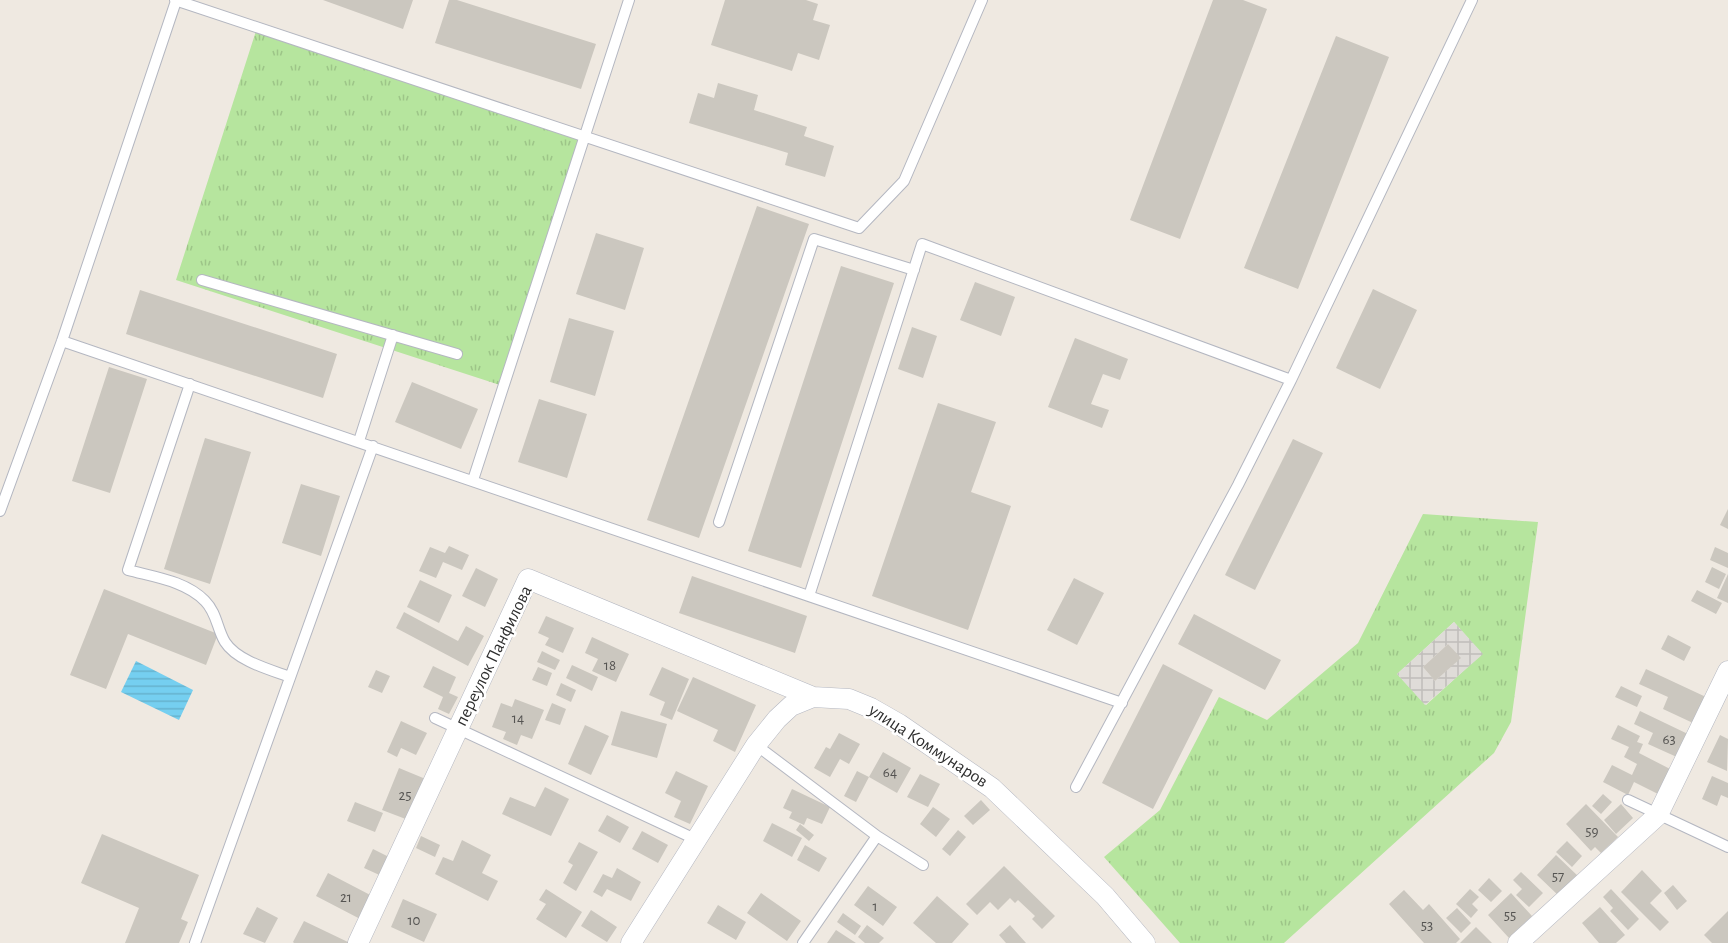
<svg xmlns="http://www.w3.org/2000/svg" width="1728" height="943" font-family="'Alegreya Sans',sans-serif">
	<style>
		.park { fill: url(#park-tufts); fill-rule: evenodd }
		.plaza { fill: url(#plaza-grid); fill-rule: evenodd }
		.water { fill: url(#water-rules) }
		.building { fill: #cbc7bf }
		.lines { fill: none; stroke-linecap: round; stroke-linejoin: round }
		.lane-casing { stroke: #b4b7c1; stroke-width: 12 }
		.street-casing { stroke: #b4b7c1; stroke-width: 21 }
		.lane { stroke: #fff; stroke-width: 10 }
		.street { stroke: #fff; stroke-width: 20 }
		.labels { text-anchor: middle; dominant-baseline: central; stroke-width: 5; stroke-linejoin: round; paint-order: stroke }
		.number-label { font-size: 15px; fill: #555452 }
		.street-label { font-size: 18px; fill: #2e2e2e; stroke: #fff }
	</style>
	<defs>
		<pattern id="park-tufts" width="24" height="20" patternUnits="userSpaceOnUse" patternTransform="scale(1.5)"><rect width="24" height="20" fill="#b6e59e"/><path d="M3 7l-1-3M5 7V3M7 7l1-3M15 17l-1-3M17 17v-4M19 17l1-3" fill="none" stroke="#9dc588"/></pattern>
		<pattern id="plaza-grid" width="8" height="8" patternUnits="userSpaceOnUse" patternTransform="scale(1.5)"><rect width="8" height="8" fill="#dfdcd8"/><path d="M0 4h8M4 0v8" fill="none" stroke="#c0bdba"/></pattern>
		<pattern id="water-rules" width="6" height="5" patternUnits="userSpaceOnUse" patternTransform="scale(1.5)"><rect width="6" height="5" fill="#75cff0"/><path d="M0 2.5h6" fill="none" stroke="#66b2ce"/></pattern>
	</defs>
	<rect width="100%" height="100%" fill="#efe9e1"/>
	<path class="park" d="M257,28l327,109 -81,249 -327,-106z
		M1423,514l115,8 -27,200 -17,31 -210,190h-104l-76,-86 56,-47 59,-113 48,23 91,-77zM1454,622l28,32 -56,51 -29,-31z"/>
	<path class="plaza" d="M1454,622l29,32 -58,51 -28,-31zM1448,644l12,14 -25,23 -12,-14z"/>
	<path class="water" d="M136,661l57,29 -14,30 -58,-28z"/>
	<path class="building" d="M323,0h90l-10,29z
		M449,0h8l139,44 -15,45 -146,-46z
		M725,0h81l12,4 -5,16 17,5 -11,35 -21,-7 -6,18 -81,-26z
		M1213,0h30l24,9 -87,230 -50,-19z
		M1336,36l53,21 -91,232 -54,-21z
		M718,83l40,12 -4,15 53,17 -3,9 30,10 -9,31 -40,-12 3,-12 -99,-30 9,-30 16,5z
		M757,206l52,18 -110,314 -52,-18z
		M596,233l48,15 -19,62 -49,-16z
		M841,266l53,17 -93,285 -53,-17z
		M975,282l40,15 -14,39 -41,-16z
		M1373,289l44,21 -37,79 -44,-21z
		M140,290l197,64 -14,44 -197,-64z
		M569,318l45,13 -19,65 -45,-14z
		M912,327l25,9 -14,42 -25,-9z
		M1075,338l53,21 -8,21 -17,-6 -12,30 18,6 -7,18 -54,-21z
		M109,367l38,12 -37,114 -38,-12z
		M412,382l66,27 -17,40 -66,-27z
		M539,399l48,15 -20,64 -49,-16z
		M938,403l58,19 -25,70 40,14 -43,124 -96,-34z
		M205,438l46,14 -41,132 -46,-15z
		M1293,439l30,14 -68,137 -30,-15z
		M301,484l39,12 -19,60 -39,-13z
		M1728,509v20l-8,-4z
		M449,546l20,9 -7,15 -19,-8 -7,16 -17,-7 11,-24 15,6z
		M1715,547l13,6v15l-18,-8z
		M1712,567l14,7 -7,15 -14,-7z
		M476,568l22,11 -13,28 -23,-11z
		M1728,574v29l-11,-5z
		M692,576l115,40 -12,37 -116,-40z
		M1074,578l30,15 -27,52 -30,-15z
		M420,580l32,15 -13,28 -32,-16z
		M104,589l114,45 -12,31 -78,-31 -22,55 -36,-14z
		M1697,590l25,13 -6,11 -25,-13z
		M404,612l54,29 8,-15 18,10 -16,30 -72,-38z
		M1194,614l87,46 -16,30 -87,-46z
		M546,616l28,12 -11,25 -18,-8 4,-7 -11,-5z
		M1668,635l23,12 -7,14 -23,-12z
		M592,637l37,17 -13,28 -24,-11 6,-12 -13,-6z
		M1448,644l13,14 -26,23 -12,-14z
		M542,651l18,9 -5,10 -18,-8z
		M1163,664l50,26 -60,119 -51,-26z
		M572,665l26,12 -6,14 -26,-13z
		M433,666l23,11 -7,16 9,4 -9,17 -11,-5 5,-12 -20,-10z
		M538,667l14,6 -5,13 -15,-6z
		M662,667l27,12 -17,41 -12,-5 5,-13 -16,-7z
		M1646,669l60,28 -13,26 -30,-14 5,-12 -29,-13z
		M376,670l14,6 -8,17 -14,-6z
		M693,677l63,28 -21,47 -22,-11 5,-11 -41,-19z
		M561,683l15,7 -5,12 -15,-7z
		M1621,686l21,10 -5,11 -22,-10z
		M515,699l29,11 -12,29 -11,-4 -4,10 -14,-6 3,-7 -14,-5 9,-24 11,4z
		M552,703l14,6 -6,16 -15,-5z
		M621,711l46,13 -10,34 -46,-13z
		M1640,711l50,24 -11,23 -31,-14 5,-11 -19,-9z
		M401,721l26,12 -11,22 -15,-7 -4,9 -10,-5z
		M585,725l24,11 -18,39 -23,-11z
		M1618,725l22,11 -3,6 6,2 -4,9 33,17 -12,25 -26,-13 -6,13 -25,-13 9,-17 20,10 5,-11 -13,-7 5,-10 -18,-8z
		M839,733l21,11 -11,20 -9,-5 -10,18 -16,-9 12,-21 4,2z
		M1720,735l8,4 -1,32 -20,-9z
		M883,752l28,16 -14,25 -28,-16 -13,25 -12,-6 13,-25 12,6z
		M399,768l29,12 -17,41 -29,-11z
		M676,771l32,15 -18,38 -16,-7 7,-16 -16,-8z
		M920,774l20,10 -12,23 -21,-10z
		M1712,776l16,7v15l-7,-3 -4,11 -15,-7z
		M545,787l24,12 -18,37 -49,-22 8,-17 25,10z
		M792,789l38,18 -8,17 -15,-6 -3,7 -15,-7 3,-6 -9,-4z
		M1603,794l9,8 -11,12 -9,-8z
		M981,800l9,10 -17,15 -9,-9z
		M355,802l28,11 -8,19 -28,-11z
		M1586,804l32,33 -17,16 -6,-6 -4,4 -25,-27z
		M1621,804l12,14 -17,16 -12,-14z
		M933,807l17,12 -14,18 -16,-13z
		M607,815l22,12 -9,16 -22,-12z
		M772,823l30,15 -10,19 -29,-16z
		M800,824l14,11 -5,6 -13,-11z
		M958,830l8,7 -16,19 -8,-7z
		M642,831l26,14 -10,18 -26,-14z
		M102,834l97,41 -18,44 7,3 -9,21h-54l14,-35 -58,-25z
		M421,836l19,9 -5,12 -19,-9z
		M462,840l29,15 -9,18 16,8 -10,20 -53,-27 8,-17 10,4z
		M1567,841l15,15 -10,11 -16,-15z
		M579,842l19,10 -22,39 -13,-8 10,-18 -5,-3z
		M805,845l22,13 -8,14 -22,-12z
		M373,849l22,11 -9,18 -22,-10z
		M1556,855l23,22 -19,20 -23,-22z
		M1004,866l51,50 -13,13 -10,-10 3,-3 -17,-16 -3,3 -5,-5 -12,12 -8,-8 -13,13 -11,-11z
		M617,868l24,14 -10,19 -24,-12 -5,8 -9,-5 10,-18 9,4z
		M1642,870l20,21 -12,12 19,19 -9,9 -39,-39z
		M1521,872l22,21 -14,14 -13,-12 6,-6 -9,-9z
		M328,873l48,25 -12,23 -48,-25z
		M1489,878l13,13 -11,11 -13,-12z
		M1673,885l14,16 -10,9 -13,-17z
		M868,886l29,21 -14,19 -29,-21z
		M546,889l36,23 -16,26 -30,-19 10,-15 -7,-4z
		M1470,889l9,8 -7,7 6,6 -7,8 -15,-14z
		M1611,889l28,30 -11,11 -18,-19 3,-3 -10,-11z
		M1404,890l19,20 6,-6 31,35 -4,4h-32l-35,-39z
		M761,893l40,28 -14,20 -40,-28z
		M1511,893l21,23 -23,22 -21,-23z
		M937,896l32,28 -17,19h-16l-23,-20z
		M403,899l34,15 -13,28 -33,-15z
		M718,905l28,17 -10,18 -29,-17z
		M257,907l21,11 -13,25 -22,-9z
		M1600,907l25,28 -9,8h-17l-17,-20z
		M1457,908l14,15 -10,10 -15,-15z
		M591,910l26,17 -10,15 -26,-16z
		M1728,911v32h-16l-8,-8z
		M843,913l18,13 -6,9 -18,-13z
		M304,921l46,22h-56l-1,-1z
		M867,925l17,13 -5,5h-14l-7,-6z
		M1010,925l16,18h-20l-7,-8z
		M1476,927l16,16h-32z
		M836,930l20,13h-29z"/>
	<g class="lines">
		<g class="lane-casing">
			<path id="lane" d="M175,0l684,228 45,-47 78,-181
				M202,280l255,74
				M62,341l1060,362
				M190,384l-62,186c26,7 58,11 77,31 12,12 12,28 20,41 12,19 46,28 65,35
				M359,441l34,-106
				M473,480l156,-480
				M0,511l62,-170 114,-340
				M719,522l95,-283 100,31
				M809,596l113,-352 369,136
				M435,718l260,121
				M756,745l121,91 -74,107
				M1076,787l162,-302 53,-105 181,-380
				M1628,800l100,47
				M877,836l46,29
				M195,943l178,-497"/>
		</g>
		<g class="street-casing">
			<path id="street" d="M358,943l170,-364 285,118
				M631,943l125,-198 21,-26 14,-13 22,-9 36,2 22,9 28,16 93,64 113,108 40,47
				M1518,943l140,-128 70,-144"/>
		</g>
		<use href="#lane" class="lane"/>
		<use href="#street" class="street"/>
	</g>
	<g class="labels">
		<g class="number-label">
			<text x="610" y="665">18</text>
			<text x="518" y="718">14</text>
			<text x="1669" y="739">63</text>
			<text x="890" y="772">64</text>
			<text x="405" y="795">25</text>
			<text x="1592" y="831">59</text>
			<text x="1558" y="876">57</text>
			<text x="346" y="897">21</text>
			<text x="875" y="906">1</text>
			<text x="1510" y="915">55</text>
			<text x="414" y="920">10</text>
			<text x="1427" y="925">53</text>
		</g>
		<g class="street-label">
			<text transform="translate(494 656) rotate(-64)">переулок Панфилова</text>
			<text transform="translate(928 746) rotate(33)">улица Коммунаров</text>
		</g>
	</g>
</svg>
